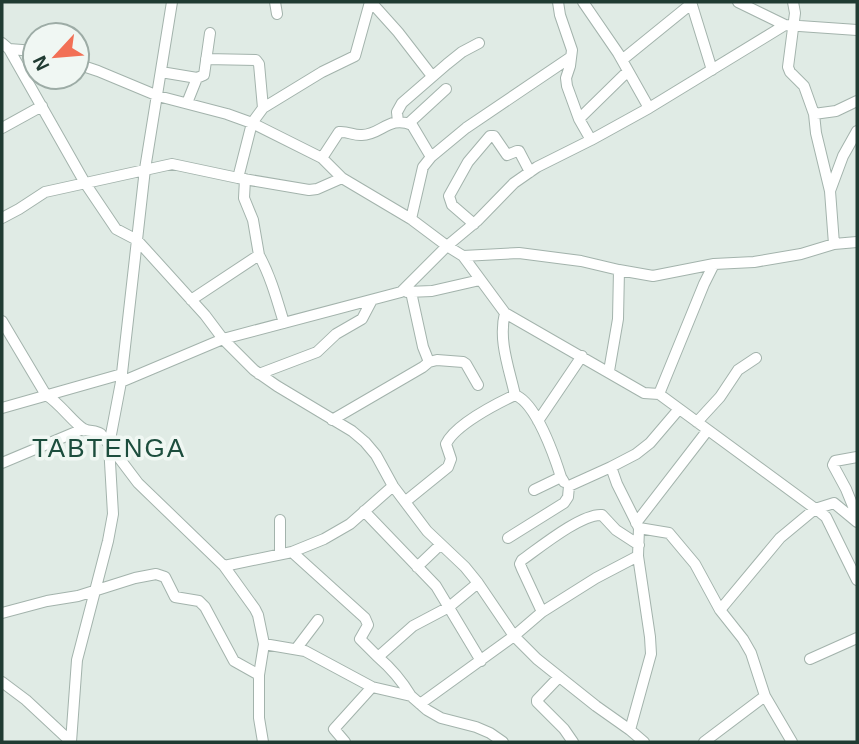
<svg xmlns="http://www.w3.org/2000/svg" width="859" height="744" font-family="Arial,sans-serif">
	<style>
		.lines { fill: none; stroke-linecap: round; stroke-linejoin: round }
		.minor-casing { stroke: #a3b3ac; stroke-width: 12 }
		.minor { stroke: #fff; stroke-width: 10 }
		.labels { text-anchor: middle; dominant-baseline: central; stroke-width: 7; stroke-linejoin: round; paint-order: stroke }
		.quarter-label { font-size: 26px; letter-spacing: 2px; fill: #1c4d3d; stroke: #f0f7f3 }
	</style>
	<rect width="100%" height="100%" fill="#e0ebe5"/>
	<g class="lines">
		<g class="minor-casing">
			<path id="minor" d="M275,2l2,12
				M371,2l27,30 34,44
				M558,2l2,13 12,35 -2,16 -4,12 1,8 12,33 12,21
				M583,2l35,51 31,55
				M691,2l21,68
				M738,2l47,23 72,5
				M793,2l2,11 -7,54 2,5 14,14 10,28 2,19 14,58 4,53
				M2,43l7,6 76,134 31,46 21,11 68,75 18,24 31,31 23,16 75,45 13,11 11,13 17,31 34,45 38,36 13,16 36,53 23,23 59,47 34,24 14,12
				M9,49l26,2
				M206,59l50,1 3,4 4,44
				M622,60l69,-56
				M77,64l21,7 60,25 69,18 25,9 70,35 20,20 69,41 36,27 30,-25 37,-38 23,-16 54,-27 58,-32 136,-83
				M161,72l36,6
				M187,103l10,-25 7,-3 6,-42
				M814,114l22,-3 21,-10
				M579,119l49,-48
				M398,122l-1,-10 5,-9 45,-39 15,-12 17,-9
				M409,123l37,-34
				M2,128l40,-22
				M322,158l17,-26c9,-1 15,4 23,3 19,0 27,-20 50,-10l19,32
				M238,178l14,-55 11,-15 59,-36 33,-16 15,-54
				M245,179l-1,19 9,22 6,35
				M830,191l13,-35 14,-25
				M2,218l17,-9 26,-17 127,-28 66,14 71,12 8,-1 25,-11
				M411,219l12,-52 8,-10 35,-29 105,-71
				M474,224l-22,-19 -3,-9 19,-34 22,-26h4l13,19 10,-4h2l11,21
				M463,256l56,-3 62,8 38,9 34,6 61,-12 40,-2 47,-8 33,-10 23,-2
				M407,292l25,-1 48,-11
				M191,300l68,-45c12,22 18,45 25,68
				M505,313c-7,27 4,55 10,82
				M2,321l44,74c13,7 29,30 38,34 6,3 11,1 17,5l37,49 86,83 31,43 3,6 6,29 -5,31v43l4,24
				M429,362l8,-2 26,2 3,2 12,21
				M609,371l9,-52 1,-49
				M259,374l58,-22 19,-18 26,-15 10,-19
				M121,382l102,-43 178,-47 46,-46 16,10 42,57 139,80 15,1 162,119 5,4 31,63
				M659,394l45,-110 10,-20
				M2,408l120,-34
				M679,409l-29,34 -14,11 -25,13 6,17 22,44 30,5 26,31 25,46 23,29 8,14 14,43 27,46
				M332,420l91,-53 6,-5 -6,-15 -12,-55
				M538,421l44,-65
				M697,422l23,-25 18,-27 18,-12
				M857,457l-22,4 -2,4 13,24 11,27
				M2,463l81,-34
				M534,490l27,-13 3,5
				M406,501l42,-34 3,-8 -5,-15c9,-19 50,-40 69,-49 21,8 39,60 46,82
				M364,511l72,75 45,75
				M636,523l71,-92
				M508,538l56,-35 4,-6 1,-11 42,-19
				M292,552l32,-13 26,-15 43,-38
				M280,554v-34
				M224,566l68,-14 73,66 3,7 -8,14 18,18
				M417,567l23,-22
				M720,610l60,-72 35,-29 19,-6 23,19
				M542,612l-20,-43 -2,-5 2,-4c17,-12 60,-47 80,-45l14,15 23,15
				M2,613l45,-12 31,-5 57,-18 21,-4 9,3 10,20 24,4 6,6 29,54 25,14
				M264,644l41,7 67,36 39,9 16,14 14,8 35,9 14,6 13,9
				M296,649l22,-29
				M810,659l47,-21
				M559,677l-22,23v2l27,27 9,13
				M2,682l24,18 45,42
				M411,696c-9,-15 -19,-27 -33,-39l35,-31 36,-19 29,-24
				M420,704l94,-68 28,-24 54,-34 42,-22
				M630,730l21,-76 -1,-17 -12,-81 1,-28
				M71,742l6,-82 31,-119 5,-27 -4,-69 12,-63 24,-213 27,-167
				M345,742l-11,-13 38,-42
				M704,742l61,-46"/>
		</g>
		<use href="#minor" class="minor"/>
	</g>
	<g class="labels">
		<g class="quarter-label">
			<text x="109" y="448">TABTENGA</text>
		</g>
	</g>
	<rect width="859" height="744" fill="none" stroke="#203b32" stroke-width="7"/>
	<g transform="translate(56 56) rotate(244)"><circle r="33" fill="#f0f7f3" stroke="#9daca6" stroke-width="2"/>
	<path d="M0-5L12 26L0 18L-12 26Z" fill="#f27056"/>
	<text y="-10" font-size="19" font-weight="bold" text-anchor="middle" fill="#203b32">N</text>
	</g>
</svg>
